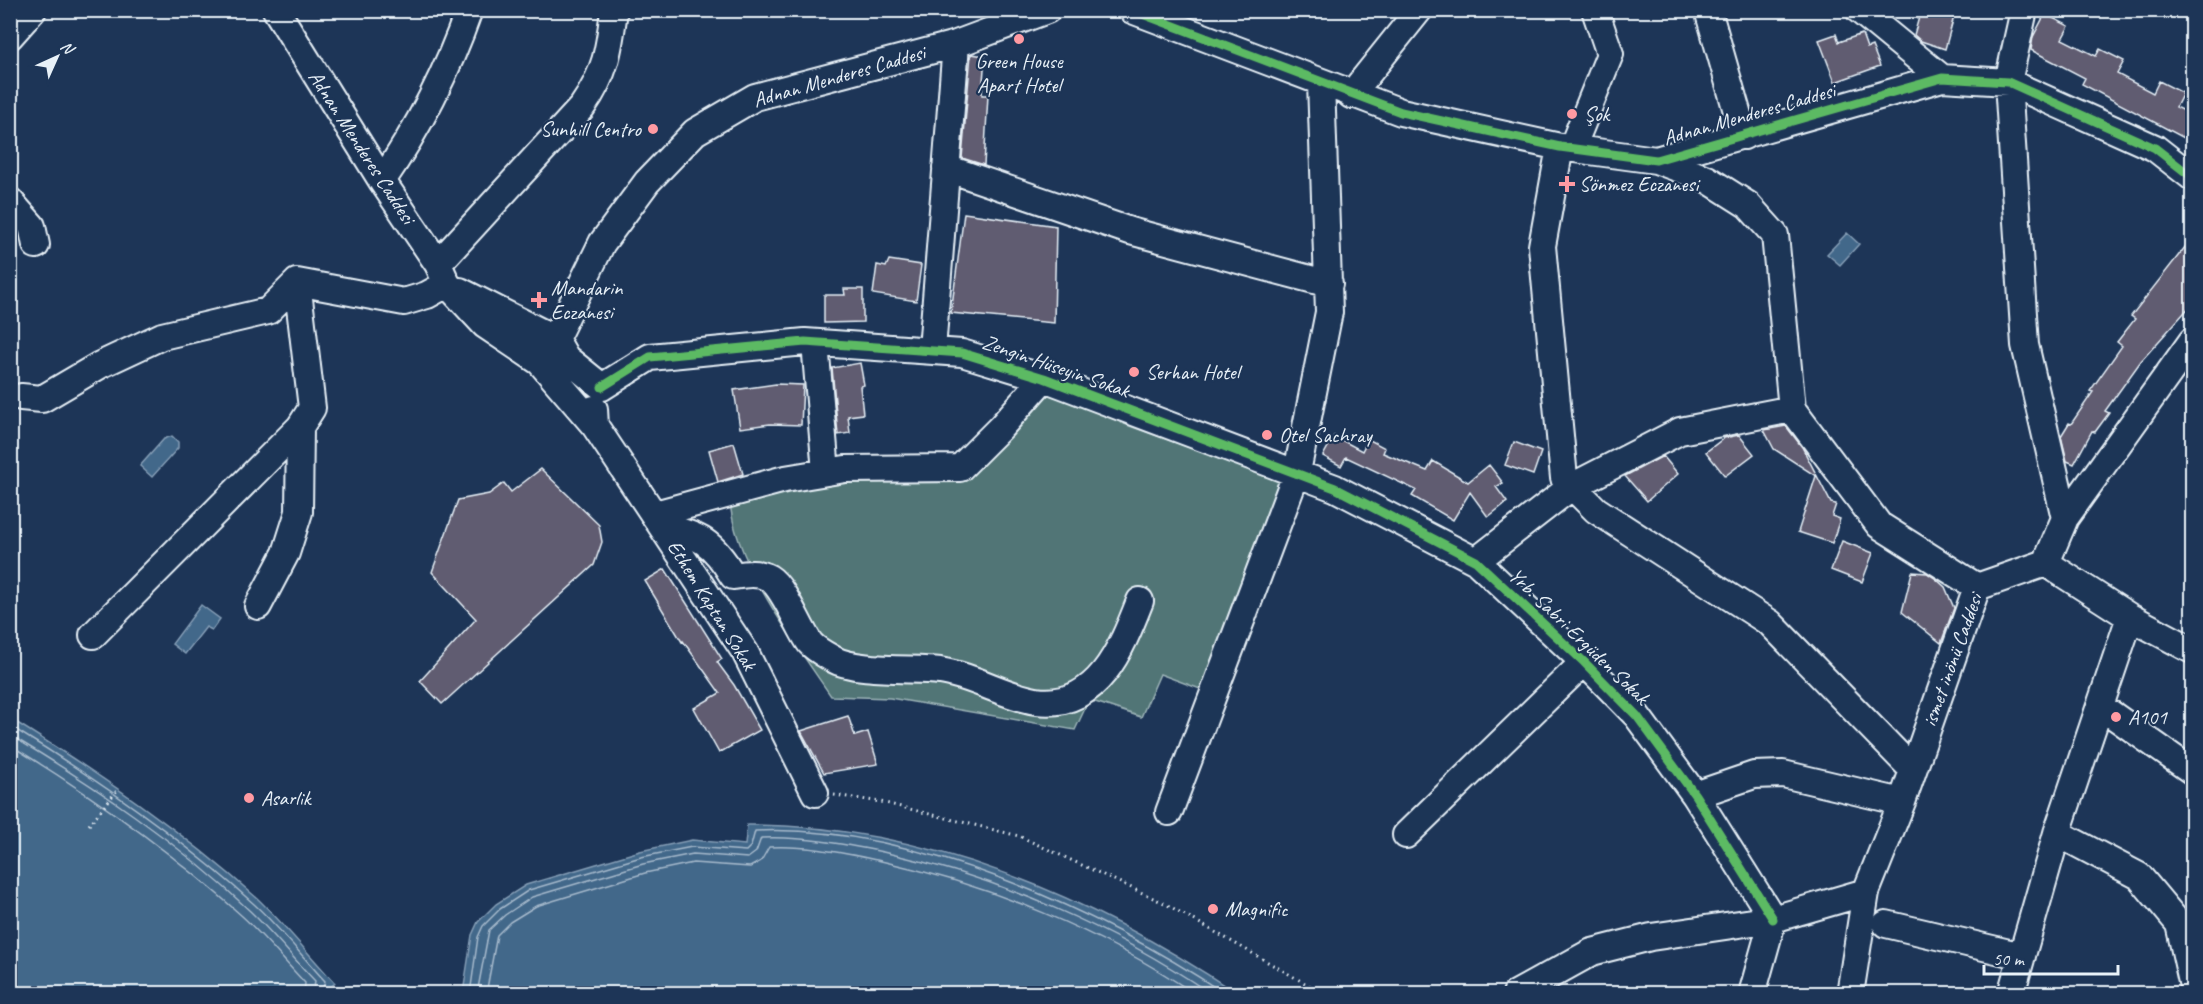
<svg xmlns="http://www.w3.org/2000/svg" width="2203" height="1004" font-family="Caveat,sans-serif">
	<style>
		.green { fill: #517576; stroke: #9cb3b7; stroke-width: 1.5 }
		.water { fill: #43678a; stroke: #859eb6; stroke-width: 1.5 }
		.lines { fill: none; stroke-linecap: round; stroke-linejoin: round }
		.shore { stroke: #a6bacc; stroke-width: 1.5 }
		.building { fill: #615c71; stroke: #e8f1f8; stroke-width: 1.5 }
		.minor-casing { stroke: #e8f1f8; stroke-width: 30 }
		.path { stroke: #e8f1f8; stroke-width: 3; stroke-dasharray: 1.5 4.5; stroke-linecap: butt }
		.minor { stroke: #1d3557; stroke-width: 26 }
		.cycleway-casing { stroke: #1d3557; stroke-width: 13 }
		.cycleway { stroke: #5cba63; stroke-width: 9 }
		.poi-dot { fill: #ff9aa2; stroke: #1d3557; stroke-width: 2 }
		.labels { text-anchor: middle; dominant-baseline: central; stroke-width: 4.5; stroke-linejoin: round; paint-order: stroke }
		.poi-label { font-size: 21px; fill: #e8f1f8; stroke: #1d3557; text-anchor: start }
		.street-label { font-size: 21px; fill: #e8f1f8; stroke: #1d3557 }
	</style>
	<rect width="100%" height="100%" fill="#1d3557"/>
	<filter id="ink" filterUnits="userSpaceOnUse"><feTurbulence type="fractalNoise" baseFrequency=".0167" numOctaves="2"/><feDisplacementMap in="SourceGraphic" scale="12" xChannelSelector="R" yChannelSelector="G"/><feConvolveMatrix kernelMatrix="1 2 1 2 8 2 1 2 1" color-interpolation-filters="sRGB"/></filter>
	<g filter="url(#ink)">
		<path class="green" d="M1044,387l83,38 158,57 -82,208 -43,-16 -19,43 -52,-17 -14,30 -185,-32 -59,-2c-35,-51 -98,-135 -101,-196l60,-16 165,-9z"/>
		<path class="water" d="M1847,233l12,11 -19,21 -13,-11z
			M172,436l6,6v6l-26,29 -12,-11 24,-27z
			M201,605l19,14 -8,11 -6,-3 -21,27 -13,-10z
			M11,719c87,54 170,111 247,180 27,26 52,57 77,84l-11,11 -313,-1z
			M747,825c176,-1 345,72 489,168h-773l9,-58 6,-13 18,-18 30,-19 114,-34 52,-11 53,5z"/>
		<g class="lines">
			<path class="shore" d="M10,726c87,53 169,110 244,178 25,23 48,52 71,77l-4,13
				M10,735c85,51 168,107 240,176 23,22 43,47 65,70l-2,13
				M10,745c83,51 161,106 232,171 23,21 42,45 63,67l-1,11
				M470,994l8,-57 5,-11 17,-17 29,-19 112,-33 51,-10 54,4 5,-5 4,-15c152,-8 345,79 470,163
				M477,994l12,-64 16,-15 27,-18 111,-33 50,-10 55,4 8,-6 5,-14c41,-2 82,6 122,14 116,26 230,75 328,142
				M486,994l11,-59 13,-13 26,-16 109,-33 48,-10 57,4 11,-6 8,-14c37,-2 73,6 108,13 112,25 223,70 318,134"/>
		</g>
		<path class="building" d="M1921,10l34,3 -10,36 -24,-8 -7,-6z
			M2045,14l24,12 -7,13 34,17 4,-7 24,12 -7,13 36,19 6,-12 24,12 -7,14 17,8v16l-5,9 -106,-56 3,-6 -54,-28 2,-13z
			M1836,34l3,8 23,-8 5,14 5,-2 8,20 -45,16 -16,-42z
			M971,54l14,2 -3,39h6l-4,70 -22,-7z
			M964,213l92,13 -2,97 -103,-10z
			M2193,237v66l-52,58 -36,50 4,2 -14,19 -3,-1 -18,33 -7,-3 -6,-25 8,-13 2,1 22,-32 -3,-1 32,-45 -5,-4 18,-23 -4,-3z
			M889,260l32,5 -5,36 -43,-7 4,-29 9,2z
			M844,289h19v33l-39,1v-28h21z
			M860,363l4,22 -4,1 3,28 -15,2 2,17 -12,2 -6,-67z
			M776,384l27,1 -2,40 -31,-1 -30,4 -6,-38z
			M1786,426l16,21 29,56 5,1 -4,12 8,3 -8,24 -34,-11 18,-56 -42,-27 -10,-19z
			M1739,435l15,19 -29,22 -19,-24 18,-14z
			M1334,436l28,15 6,-12 17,9 -2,5 44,18 6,-10 35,21 21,-17 14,18 -7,4 11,15 -19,15 -18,-25 -17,28 -41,-24 4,-6 -70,-33 -5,9 -18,-10z
			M1514,442l27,10 -8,23 -28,-10z
			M734,443l9,31 -25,8 -9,-32z
			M1663,456l15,18 -31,27 -22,-25z
			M541,469l58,56 3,17 -8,23 -152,139 -22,-23 56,-62 -44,-47 26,-72 31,-6 15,-11 7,9z
			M1842,541l31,12 -11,29 -31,-12z
			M665,569l57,90 -5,3 17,23 26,45 -41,23 -25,-45 26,-15 -37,-52 -1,1 -37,-61z
			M1912,572l15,1 9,6 9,8 9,21 -13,35 -39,-31z
			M848,716l7,20 13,-4 10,32 -54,9 -23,-42z"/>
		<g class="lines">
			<g class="minor-casing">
				<path id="minor" d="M276,10l106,171 56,83 9,20 38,41 55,37 55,64
					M1132,10l269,102 159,35 96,13 286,-82 66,4 147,66 37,29
					M1708,10l36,126
					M1859,10l83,68
					M2024,10l-16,72 17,263 40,173
					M10,36l23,-26
					M1351,95l68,-85
					M1560,147l-18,99 22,232 32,32 174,113 142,146
					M1572,148l38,-94 -15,-44
					M1656,160l51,19 41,26 27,30 17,174 87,116 98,62
					M946,168l184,63 199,53
					M382,181c36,-52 66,-111 87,-171
					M10,201l22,25 4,19
					M438,264l144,-157c24,-34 27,-57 32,-97
					M460,291l95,48 11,19 36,29
					M815,343l11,129
					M932,350l24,-306
					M540,362l15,-23 47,-96 45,-61 48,-50 60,-35 201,-53 91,-34
					M602,387l48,-30 155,-15 157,11 82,25 291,110 141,73 108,101 53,54 58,79 78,124
					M21,397l21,2 58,-34 62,-29 106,-25 29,-29 107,20 23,-7 20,-11
					M594,409l1,17 150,226 70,141
					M655,514l130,-35 60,-10 115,-1 41,-41 43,-49
					M662,527c38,8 51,15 71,49 13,-2 25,-4 36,2 15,9 30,50 41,65 5,6 16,12 23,16 22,13 79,9 107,12 34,5 64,25 96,30 62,9 86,-54 104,-100
					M1476,561l95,-74 109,-56 112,-22
					M2046,563l84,54 62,33
					M1977,587l69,-24 19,-45 127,-177
					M258,606l28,-53 13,-41 1,-85 12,-19 -15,-126
					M93,635l207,-208
					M2100,706l92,65
					M1695,795l59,-20 29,-1 119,28
					M1169,812l128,-340 32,-160 -8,-229
					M2057,833l82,43 40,48 13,58
					M1406,835l178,-173
					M1886,924l136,32
					M1516,994l76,-42 59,-15 122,-18 93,-27
					M1752,994l21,-75
					M1850,994l16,-102 36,-90 75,-215
					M2011,994l46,-161 73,-216"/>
			</g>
			<path class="path" d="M834,795l47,7 138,34 145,67 160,91
				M89,825l30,-37"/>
			<use href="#minor" class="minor"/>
			<g class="cycleway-casing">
				<path id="cycleway" d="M1132,10l269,102 159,35 96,13 286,-82 66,4 147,66 37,29
					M602,387l48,-30 155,-15 157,11 82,25 291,110 141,73 108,101 53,54 58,79 78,124"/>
			</g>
			<use href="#cycleway" class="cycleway"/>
		</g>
	</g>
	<g class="poi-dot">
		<circle cx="1019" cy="39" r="6"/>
		<circle cx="1572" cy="114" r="6"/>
		<circle cx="653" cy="129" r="6"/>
		<path d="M1564 175h6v6h6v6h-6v6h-6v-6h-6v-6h6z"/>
		<path d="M536 291h6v6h6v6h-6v6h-6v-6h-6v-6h6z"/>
		<circle cx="1134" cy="372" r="6"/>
		<circle cx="1267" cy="435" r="6"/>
		<circle cx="2116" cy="717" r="6"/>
		<circle cx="249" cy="798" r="6"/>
		<circle cx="1213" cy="909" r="6"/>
	</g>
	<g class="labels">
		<g class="poi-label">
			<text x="1019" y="61" text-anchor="middle">Green House<tspan x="1019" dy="24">Apart Hotel</tspan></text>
			<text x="1584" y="114">Şok</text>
			<text x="641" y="129" text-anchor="end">Sunhill Centro</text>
			<text x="1579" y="184">Sönmez Eczanesi</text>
			<text x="551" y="288">Mandarin<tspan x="551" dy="24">Eczanesi</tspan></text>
			<text x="1146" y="372">Serhan Hotel</text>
			<text x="1279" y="435">Otel Sachray</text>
			<text x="2128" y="717">A101</text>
			<text x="261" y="798">Asarlik</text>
			<text x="1225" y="909">Magnific</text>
		</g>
		<g class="street-label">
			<text transform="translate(839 76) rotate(-16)">Adnan Menderes Caddesi</text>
			<text transform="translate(1749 114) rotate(-16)">Adnan Menderes Caddesi</text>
			<text transform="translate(362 147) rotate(57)">Adnan Menderes Caddesi</text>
			<text transform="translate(1056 366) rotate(19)">Zengin Hüseyin Sokak</text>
			<text transform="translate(712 605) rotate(58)">Ethem Kaptan Sokak</text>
			<text transform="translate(1579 636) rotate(44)">Yrb. Sabri Ergüden Sokak</text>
			<text transform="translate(1952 660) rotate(-70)">ismet inönü Caddesi</text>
		</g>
	</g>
	<rect width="2203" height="1004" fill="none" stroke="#1d3557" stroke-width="36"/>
	<rect x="18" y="18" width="2167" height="968" fill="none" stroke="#e8f1f8" stroke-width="2" filter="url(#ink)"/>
	<g transform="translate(57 57) rotate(45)" stroke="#1d3557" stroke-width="4.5" paint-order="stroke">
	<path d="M0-4.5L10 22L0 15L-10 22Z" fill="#e8f1f8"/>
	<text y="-9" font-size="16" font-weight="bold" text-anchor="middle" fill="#e8f1f8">N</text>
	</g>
	<path d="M1984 965v9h134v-9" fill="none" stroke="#e8f1f8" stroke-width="3"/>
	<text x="1993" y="965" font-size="18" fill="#e8f1f8" stroke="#1d3557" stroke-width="4.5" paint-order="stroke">50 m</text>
</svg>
